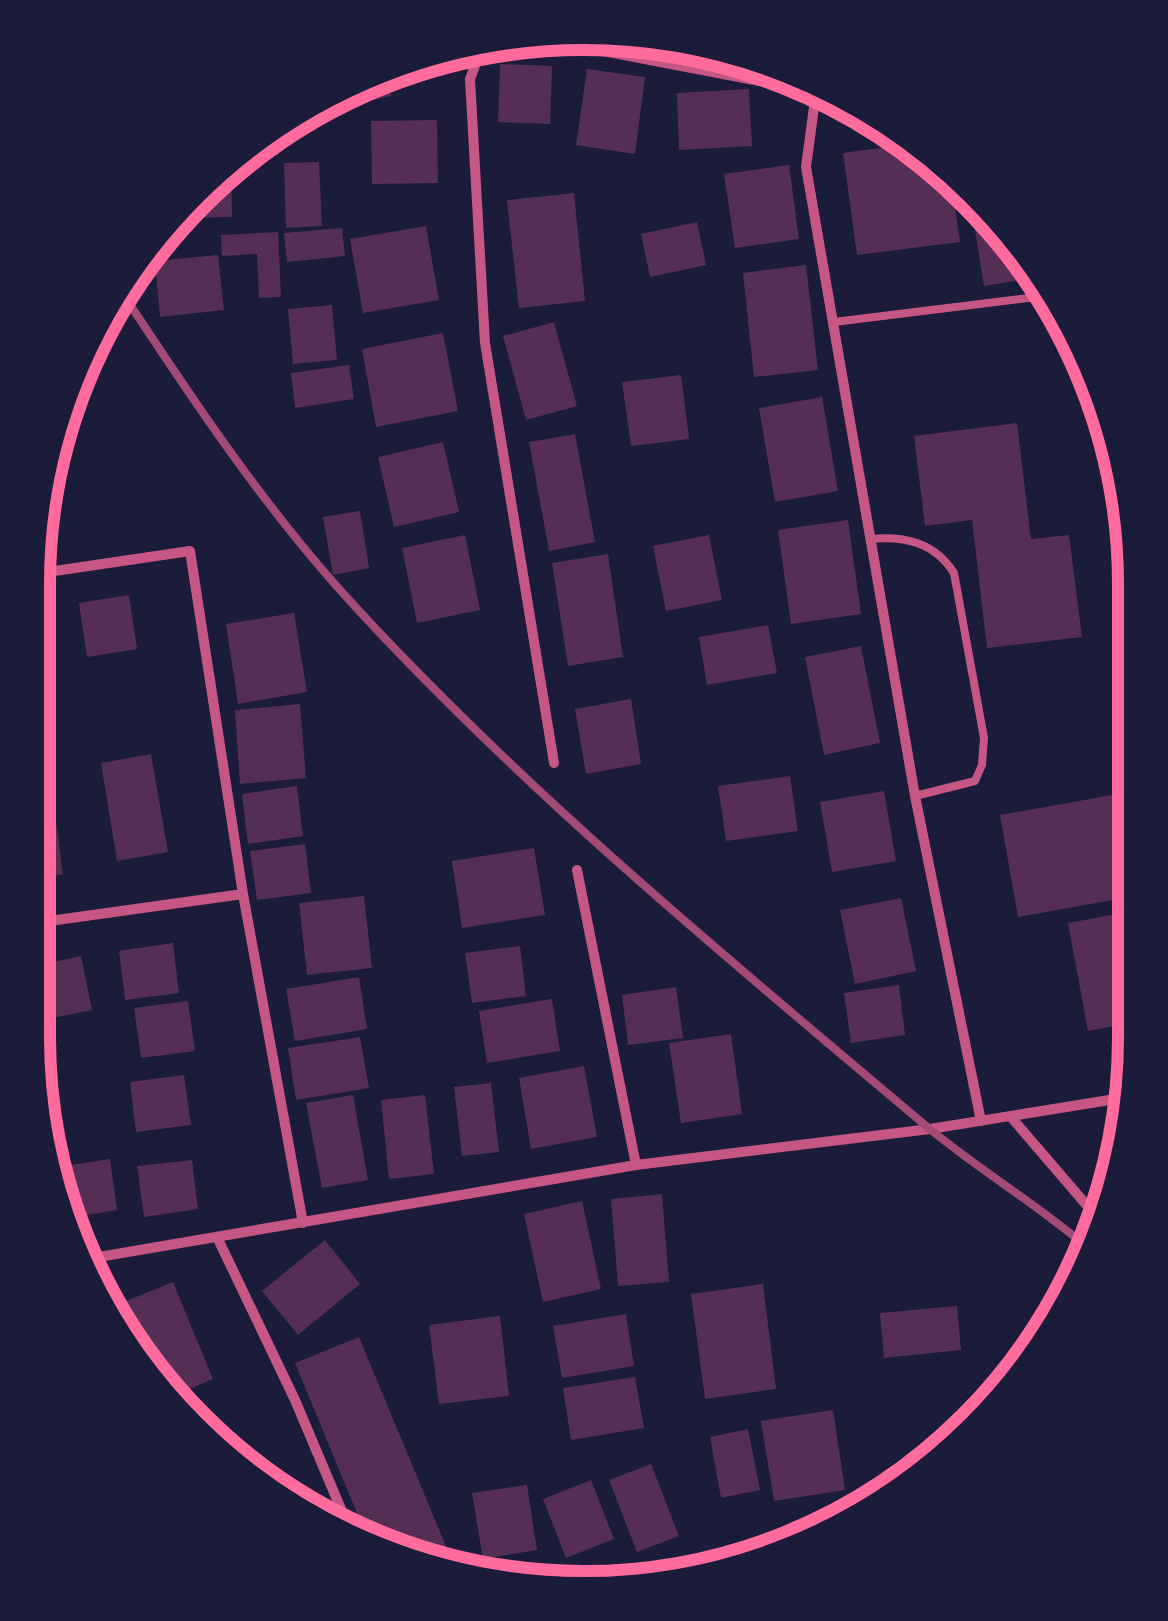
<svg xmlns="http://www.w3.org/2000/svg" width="1168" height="1621" font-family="'PT Sans',sans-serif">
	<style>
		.building { fill: #542f53 }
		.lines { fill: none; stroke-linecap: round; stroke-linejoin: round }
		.service { stroke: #c65784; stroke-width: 8 }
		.minor { stroke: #c65784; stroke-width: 10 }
		.rail { stroke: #a44b75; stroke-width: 8 }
		.rim { fill: none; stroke: #ff6b9d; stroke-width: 12 }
	</style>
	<rect width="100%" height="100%" fill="#1b1b3a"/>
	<path class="building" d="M500,64l52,2 -2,58 -52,-2z
		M587,69l58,8 -10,77 -59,-9z
		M387,73l4,23 -68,15v-1z
		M749,89l3,57 -73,4 -2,-57z
		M437,120l1,63 -66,1 -1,-63z
		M280,135l-1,20 -30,-2z
		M901,145l51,40 8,57 -103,13 -14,-102z
		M319,162l3,64 -36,2 -2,-65z
		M231,163l1,54 -51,1 40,-49z
		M789,165l10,74 -64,9 -11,-74z
		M574,193l11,108 -66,7 -12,-108z
		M970,199l29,22 35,57 -50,8z
		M697,222l9,43 -56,12 -9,-43z
		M426,226l13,74 -76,13 -13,-74z
		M342,228l3,28 -58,6 -3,-29z
		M278,232l3,65 -22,1 -2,-44 -35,2 -1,-21z
		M218,255l6,55 -64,7 -5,-56z
		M806,265l12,105 -64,7 -11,-104z
		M332,305l5,55 -44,4 -5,-55z
		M554,322l23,84 -51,14 -23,-84z
		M443,333l15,78 -82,16 -14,-78z
		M349,365l5,34 -59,9 -4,-35z
		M681,375l8,64 -58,7 -9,-64z
		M822,397l16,94 -63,11 -16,-94z
		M1017,423l14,116 38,-4 13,102 -95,11 -15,-128 -47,6 -11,-90z
		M575,434l20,108 -46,9 -20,-109z
		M443,442l16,70 -65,15 -16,-70z
		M1120,470l11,41v56l-7,1 -13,-97z
		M360,511l9,57 -36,7 -10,-58z
		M848,520l13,94 -70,10 -13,-94z
		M465,535l15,75 -63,13 -15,-75z
		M709,535l13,65 -56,11 -13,-65z
		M608,554l15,103 -55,9 -16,-103z
		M129,595l8,54 -50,8 -8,-54z
		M294,613l13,79 -69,12 -12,-80z
		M40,619l14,73 -15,3 1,-37z
		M768,625l9,48 -70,12 -8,-48z
		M861,646l19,97 -56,12 -19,-98z
		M1132,665v73l-7,1 -10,-72z
		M631,699l10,65 -55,10 -11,-65z
		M300,704l6,74 -66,6 -5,-74z
		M151,754l17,98 -51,9 -16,-98z
		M790,776l8,55 -72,10 -8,-55z
		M297,786l6,50 -55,8 -6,-50z
		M884,791l12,70 -64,11 -12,-70z
		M1112,795l18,102 -112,20 -18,-102z
		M56,822l7,52 -27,4 1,-53z
		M305,844l6,49 -54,7 -7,-49z
		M534,848l11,67 -83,13 -10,-67z
		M364,896l8,72 -65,7 -8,-72z
		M901,898l15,73 -61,13 -15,-74z
		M1133,911l1,111 -46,9 -20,-108z
		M173,943l6,50 -54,7 -6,-49z
		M520,946l6,50 -54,7 -7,-50z
		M81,956l11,54 -49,10 -9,-54z
		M359,977l8,52 -72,12 -9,-52z
		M899,985l6,50 -54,8 -7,-50z
		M676,987l7,51 -55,7 -6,-50z
		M552,999l8,52 -73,12 -8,-52z
		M188,1001l7,50 -54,7 -7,-50z
		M731,1034l11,80 -61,9 -12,-80z
		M360,1037l9,51 -73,12 -8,-52z
		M584,1066l13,71 -66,12 -12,-71z
		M184,1075l7,50 -55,7 -6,-50z
		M491,1083l8,69 -37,4 -8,-69z
		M353,1095l15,85 -46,8 -16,-85z
		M425,1095l9,79 -45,5 -8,-79z
		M110,1159l7,51 -49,8 -18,-50z
		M192,1160l6,49 -54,8 -7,-51z
		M662,1194l7,88 -51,4 -7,-87z
		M582,1201l19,88 -58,13 -19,-88z
		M325,1240l35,44 -62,51 -36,-44z
		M173,1282l40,97 -41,17 -47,-53 -16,-35z
		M763,1284l13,105 -71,10 -14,-105z
		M957,1306l4,44 -77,8 -4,-45z
		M626,1314l8,52 -72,12 -9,-52z
		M500,1316l9,80 -70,8 -10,-79z
		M359,1337l94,226 -4,2 -81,-25 -73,-177z
		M635,1377l9,51 -73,12 -8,-52z
		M833,1410l12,80 -71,11 -13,-80z
		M748,1429l12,61 -39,8 -11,-61z
		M651,1464l28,72 -42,16 -28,-72z
		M591,1480l23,59 -48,19 -23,-59z
		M527,1485l10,65 -54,9 -11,-66z"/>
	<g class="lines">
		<path class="service" d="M834,322l211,-26
			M871,539c34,-3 63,3 83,34l30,165 -2,27 -7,16 -60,15"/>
		<path class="minor" d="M556,42l281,54
			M480,52l-10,27 15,264 69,420
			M816,92l-10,75 109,629 66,325
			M41,573l149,-22 53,343
			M577,870l59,295
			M35,923l208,-29 60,329
			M1011,1117l85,99
			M217,1237l78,163 57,135
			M87,1259l549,-94 294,-36 198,-32"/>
		<path class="rail" d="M121,291c70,106 142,215 229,310 175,191 377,357 575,524 52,44 111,78 163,123"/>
	</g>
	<path d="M0 0H1168V1621H0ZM584 50H584A534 534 0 0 1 1118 584V1037A534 534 0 0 1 584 1571H584A534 534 0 0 1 50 1037V584A534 534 0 0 1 584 50Z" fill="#1b1b3a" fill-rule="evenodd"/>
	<path class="rim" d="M584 50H584A534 534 0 0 1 1118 584V1037A534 534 0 0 1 584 1571H584A534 534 0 0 1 50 1037V584A534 534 0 0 1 584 50Z"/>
</svg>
